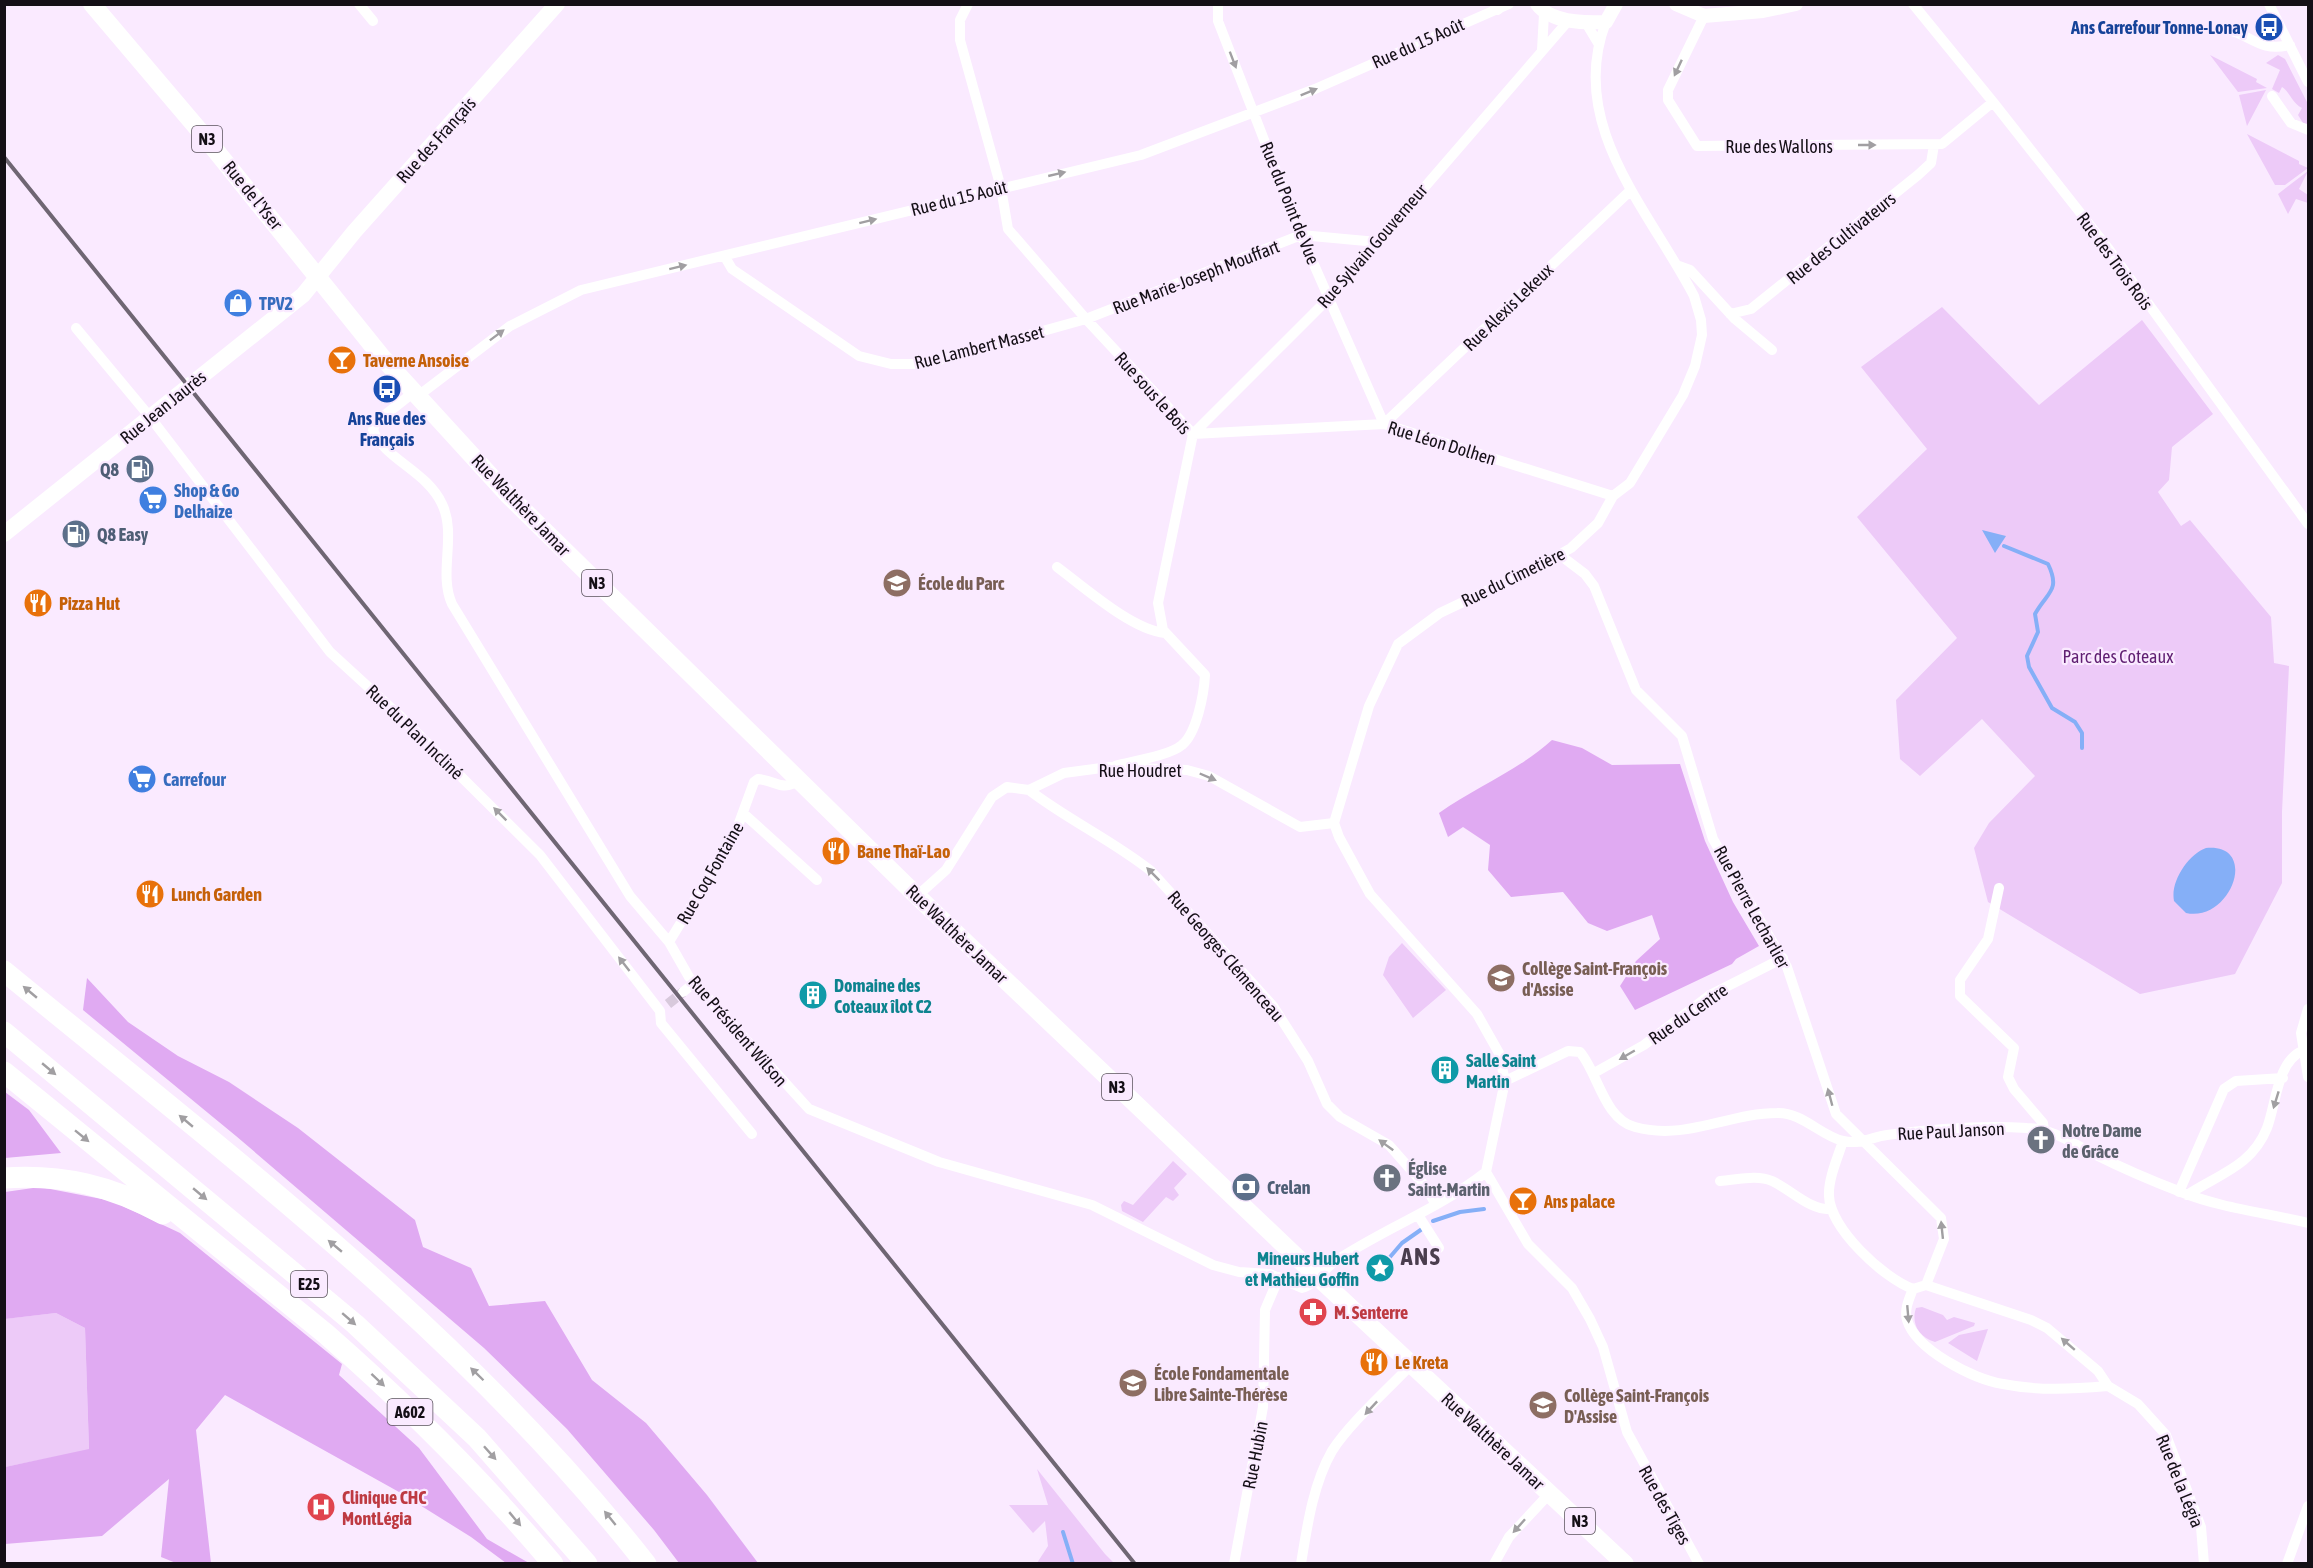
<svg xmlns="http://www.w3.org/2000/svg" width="2313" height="1568" font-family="'Asap Condensed',sans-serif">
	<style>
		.green { fill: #edcaf8 }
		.forest { fill: #e0aaf2 }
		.water { fill: #85aff7 }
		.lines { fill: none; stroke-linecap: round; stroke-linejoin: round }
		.stream { stroke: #85aff7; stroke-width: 4 }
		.minor-tunnel { stroke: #d8c9dc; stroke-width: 10; stroke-dasharray: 10 5; stroke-linecap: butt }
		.minor { stroke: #fff; stroke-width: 10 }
		.tertiary { stroke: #fff; stroke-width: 14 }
		.secondary { stroke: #fff; stroke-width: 16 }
		.primary { stroke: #fff; stroke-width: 18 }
		.motorway { stroke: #fff; stroke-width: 21 }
		.rail { stroke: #6f6673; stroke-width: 4 }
		.oneway { fill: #a19fa2 }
		.labels { text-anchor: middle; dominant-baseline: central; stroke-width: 4.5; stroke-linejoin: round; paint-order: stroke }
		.shield { fill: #faeaff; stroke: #59515c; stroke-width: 1.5 }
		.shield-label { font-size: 16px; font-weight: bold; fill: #140f16 }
		.transit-label { font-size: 18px; font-weight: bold; fill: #164399; stroke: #faeaff; text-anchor: end }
		.street-label { font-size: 18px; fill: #140f16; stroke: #faeaff }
		.shop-label { font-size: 18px; font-weight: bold; fill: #366cbe; stroke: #faeaff; text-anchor: start }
		.food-label { font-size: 18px; font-weight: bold; fill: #c56008; stroke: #faeaff; text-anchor: start }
		.service-label { font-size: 18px; font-weight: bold; fill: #4e5e75; stroke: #faeaff; text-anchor: start }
		.education-label { font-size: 18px; font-weight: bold; fill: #785e54; stroke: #faeaff; text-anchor: start }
		.park-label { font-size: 18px; fill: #601f72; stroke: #faeaff }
		.culture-label { font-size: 18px; font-weight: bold; fill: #0d838f; stroke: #faeaff; text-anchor: start }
		.worship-label { font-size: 18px; font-weight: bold; fill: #5b616d; stroke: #faeaff; text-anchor: start }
		.health-label { font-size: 18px; font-weight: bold; fill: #be3a42; stroke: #faeaff; text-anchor: start }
		.district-label { font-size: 24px; font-weight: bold; letter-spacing: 1.5px; fill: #4a3d4e; stroke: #faeaff }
	</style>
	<rect width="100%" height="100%" fill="#faeaff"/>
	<path class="green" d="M2210,55l47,24 -1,3 11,6 -29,4z
		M2278,55l7,4 23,45v20l-5,-1 -5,-8 4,-7c-11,-6 -11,-15 -20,-21l-3,6 -7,-4 8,-19 -14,-7z
		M2266,90l-19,36 -8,-31z
		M2247,134l52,27v3l9,4 -23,17h-10z
		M2308,171l-9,18 9,6v8l-12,-4 -8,15 -10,-20z
		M1942,307l97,98 103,-85 71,94 -41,33 -3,33 -11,12 23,34 9,-6 81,97 3,46 15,3 -7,146v71l-47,91 -95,20 -152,-92 -14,-54 15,-25 46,-47 -53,-57 -62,57 -20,-17 -4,-59 61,-62 -100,-121 70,-68 -66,-82z
		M1402,943l44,47 -33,28 -30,-43 6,-18z
		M1173,1161l14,13 -13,14 5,7 -6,6 -7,-4 -23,25 -21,-11 -1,-6 3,-4 9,4z
		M1922,1307l21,8 4,5 7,-3 21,6 -1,3 -39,16c-17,-5 -24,-19 -19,-34z
		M56,1313l29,15 4,122 -84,17 -1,-148z
		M1988,1329l-11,32 -29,-18 11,-8z
		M1037,1469l68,85 9,9h-77l11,-17 -3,-25 -12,12 -24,-28h39z"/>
	<path class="forest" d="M1552,740l30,8 30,17 68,-1 25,77 28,61 26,44 -23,13 -4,5 -97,46 -15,-24 16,-25 24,-22 -8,-24 -45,16 -19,-8 -25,-31 -52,5 -23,-27 2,-25 -27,-18 -15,10 -9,-24c37,-26 80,-43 113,-73z
		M87,978l41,44 50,34 51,26 69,46 117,92 8,27 48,21 18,38 56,-5 47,79 54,43 61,72 51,68h-79l-25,-33 -87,-101 -83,-81 -248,-212 -153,-126z
		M5,1092l24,18 32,43 -56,5z
		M40,1187l72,14 68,32 162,131 -3,11 80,73 68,91 42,24h-23l-35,-26 -72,-45 -174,-97 -29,35 15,133h-35l-15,-6 8,-78 -67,57 -97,8v-77l84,-18 -4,-121 -29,-15 -51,6v-127z"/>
	<path class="water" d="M1982,530l24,6 -11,17z
		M2206,848c54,-5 25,75 -20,65l-12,-12c-4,-20 15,-47 32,-53z"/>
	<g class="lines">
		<path class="stream" d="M2004,546l44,18c13,27 -1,28 -13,50l3,18 -11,24 2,11 23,41 23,14 7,11v15
			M1433,1221l27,-9 24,-3
			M1378,1271l24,-28 20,-14
			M1063,1532l10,32"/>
		<path class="minor-tunnel" d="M668,1004l15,-12"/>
		<path class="minor" d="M359,4l14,17
			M968,4l-8,16v20l41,148 7,41 78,90 107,115
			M1218,4v17l83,214 83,189
			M1913,4l80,98 115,146 200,276
			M2269,4l39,78
			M1704,16l-36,74v10l29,46 245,-2 51,-42
			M1606,22c-40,103 44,189 88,274l7,24 1,15 -7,31 -12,29 -53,88 -17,13 -15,27 -27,25 -30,17 -101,48 -42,31 -29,62 -35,117 5,14 31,57 107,120 22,39 6,28 -19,91 42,72 44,44 18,31 13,28 24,85 72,132
			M1586,23l12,20
			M2221,29c28,2 35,24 69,16
			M1542,50l2,-36
			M2272,96l19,27 17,7
			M725,257l7,12 127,87 32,8h34l161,-45 215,-84 76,7
			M1679,266l11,4 45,49 37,31
			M1730,314l21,-5 167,-134 13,-12 3,-18
			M76,328l74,89 180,235 71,65 139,138 120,156 1,12 91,111
			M414,392l-38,30 -3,8c11,29 54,41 69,74 15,31 -4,69 10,100l178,292 39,46 20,35 120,132 130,53 153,43 121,60 26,7 31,2 32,14c13,-3 21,-18 32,-26 49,-33 105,-53 152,-90
			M418,396l92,-70 71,-36 560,-135 174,-66 194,-85
			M1384,424l247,-234
			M1193,434l135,-135 241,-279
			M1193,434l191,-10 229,72
			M1560,555l25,19 9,12 42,104 46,46 31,103 74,128 49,147 105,104 3,21 -18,46
			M1057,567c27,20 75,63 108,66
			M1115,766c17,-5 54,-10 67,-21 15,-12 22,-52 23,-70l-42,-45 -5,-27 35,-169
			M1029,790c39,30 83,50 122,81l122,135 35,55 19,43 13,13 49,28 37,42 10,18
			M744,814l73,66
			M1999,888l-11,51 -28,41v16l54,52 -6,29 6,12 29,34 1,7
			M917,896l29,-26 46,-73 15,-10 22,3 35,-17 45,-6 78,3 22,6 91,51 34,-4
			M669,942l66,-108 19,-52 4,-3c20,2 23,13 42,1
			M683,992l11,-9
			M2308,1009l-7,24 7,44
			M1594,1073l50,-28 66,-50 73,-37
			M1505,1081l63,-30 12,1c18,21 24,67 55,75 51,14 94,-14 142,-14 25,-1 44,23 66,28 17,4 29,-4 44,-6 45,-6 95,-10 140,-7 26,1 45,15 67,26 28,14 58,27 87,38 40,16 86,21 127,31
			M1843,1141c-5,16 -15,38 -14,55 1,32 54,82 84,93
			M1720,1181c16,-1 37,-7 52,0 20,9 38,30 60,28
			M2179,1192l45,-103 12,-8 47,-3
			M2187,1195c32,-21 65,-29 80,-67 9,-23 10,-66 35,-77
			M1418,1215l21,33
			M2108,1386c-35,3 -70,5 -105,-2 -30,-5 -87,-34 -96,-64 -3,-10 2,-21 6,-31l13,-4 105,35 16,8 51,43 10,15 30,18 28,31 35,92 3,37
			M1234,1564l29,-157 2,-97 14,-33
			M1301,1564c6,-37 12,-80 31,-113 17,-27 56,-62 79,-86
			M1494,1564l15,-27 41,-44
			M2287,1564l21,-58"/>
		<path class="tertiary" d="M1537,4c14,19 48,19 69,18l10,-18
			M1676,4l28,12 59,-5 33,-7
			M1497,8l2,-4"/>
		<path class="secondary" d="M4,534l299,-239 51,-63 203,-228"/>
		<path class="primary" d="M92,4l112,132 177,220 127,139 409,401 388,369 320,299"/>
		<path class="motorway" d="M4,971c225,185 461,362 642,593
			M4,1032l351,292 122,114 110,126
			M4,1072l322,262c81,71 157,147 227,230
			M4,1178c59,-4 108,8 159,36"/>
		<path class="rail" d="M4,157l1131,1407"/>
	</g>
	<defs><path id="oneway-solid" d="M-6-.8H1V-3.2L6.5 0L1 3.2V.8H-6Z" transform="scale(1.5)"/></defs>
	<g class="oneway">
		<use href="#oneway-solid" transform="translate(1233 60) rotate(69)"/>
		<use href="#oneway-solid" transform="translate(1678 68) rotate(115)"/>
		<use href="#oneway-solid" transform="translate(1309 92) rotate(-22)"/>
		<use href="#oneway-solid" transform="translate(1867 145)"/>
		<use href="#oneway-solid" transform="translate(1057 174) rotate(-13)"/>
		<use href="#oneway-solid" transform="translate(868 221) rotate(-14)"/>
		<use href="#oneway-solid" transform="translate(678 267) rotate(-14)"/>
		<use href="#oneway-solid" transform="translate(497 335) rotate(-37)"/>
		<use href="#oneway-solid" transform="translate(1208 777) rotate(23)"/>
		<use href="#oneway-solid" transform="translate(500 814) rotate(-135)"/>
		<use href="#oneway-solid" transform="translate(1153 874) rotate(-135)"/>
		<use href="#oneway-solid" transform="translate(624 964) rotate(-128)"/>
		<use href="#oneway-solid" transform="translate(30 992) rotate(-140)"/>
		<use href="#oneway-solid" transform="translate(1627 1055) rotate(150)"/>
		<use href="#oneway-solid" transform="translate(49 1069) rotate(40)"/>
		<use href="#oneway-solid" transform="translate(1830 1097) rotate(-105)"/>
		<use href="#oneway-solid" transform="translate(2276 1100) rotate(107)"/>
		<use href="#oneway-solid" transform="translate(186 1121) rotate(-140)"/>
		<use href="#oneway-solid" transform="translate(82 1136) rotate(39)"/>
		<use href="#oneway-solid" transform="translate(1386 1145) rotate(-144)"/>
		<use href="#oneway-solid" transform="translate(200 1194) rotate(40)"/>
		<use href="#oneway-solid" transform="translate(1942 1230) rotate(-96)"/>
		<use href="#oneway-solid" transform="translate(335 1246) rotate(-140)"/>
		<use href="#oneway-solid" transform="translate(1908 1314) rotate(85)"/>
		<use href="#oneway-solid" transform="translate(349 1319) rotate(41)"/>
		<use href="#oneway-solid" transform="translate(2068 1344) rotate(-139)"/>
		<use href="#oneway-solid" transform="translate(477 1374) rotate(-136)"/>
		<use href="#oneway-solid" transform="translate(378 1380) rotate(43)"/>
		<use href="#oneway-solid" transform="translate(1371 1408) rotate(133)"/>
		<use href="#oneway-solid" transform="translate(490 1453) rotate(48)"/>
		<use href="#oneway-solid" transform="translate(610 1518) rotate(-129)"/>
		<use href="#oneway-solid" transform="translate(515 1519) rotate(50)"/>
		<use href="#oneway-solid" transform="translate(1519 1526) rotate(132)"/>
	</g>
	<defs>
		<g id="bus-disc" transform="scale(1.5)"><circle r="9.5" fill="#1a4fb4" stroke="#faeaff"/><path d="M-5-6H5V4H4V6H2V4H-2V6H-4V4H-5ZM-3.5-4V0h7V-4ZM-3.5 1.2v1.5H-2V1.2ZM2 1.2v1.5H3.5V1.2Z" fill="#fff"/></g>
		<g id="shop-disc" transform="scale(1.5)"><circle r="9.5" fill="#3f7fe0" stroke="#faeaff"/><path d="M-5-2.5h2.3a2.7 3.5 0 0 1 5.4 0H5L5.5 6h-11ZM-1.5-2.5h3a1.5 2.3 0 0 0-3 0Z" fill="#fff"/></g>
		<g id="bar-disc" transform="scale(1.5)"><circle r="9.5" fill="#e8710a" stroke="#faeaff"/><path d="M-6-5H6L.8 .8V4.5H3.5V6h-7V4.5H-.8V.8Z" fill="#fff"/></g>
		<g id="fuel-disc" transform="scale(1.5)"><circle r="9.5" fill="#5c6f8a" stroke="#faeaff"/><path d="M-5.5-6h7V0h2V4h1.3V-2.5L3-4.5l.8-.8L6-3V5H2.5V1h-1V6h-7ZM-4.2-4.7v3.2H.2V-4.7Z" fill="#fff"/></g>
		<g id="supermarket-disc" transform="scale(1.5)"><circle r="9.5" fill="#3f7fe0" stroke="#faeaff"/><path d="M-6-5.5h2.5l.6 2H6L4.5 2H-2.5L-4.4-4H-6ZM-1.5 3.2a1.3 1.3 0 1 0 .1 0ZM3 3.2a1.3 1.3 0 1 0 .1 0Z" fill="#fff"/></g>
		<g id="school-disc" transform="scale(1.5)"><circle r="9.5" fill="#8d6e63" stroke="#faeaff"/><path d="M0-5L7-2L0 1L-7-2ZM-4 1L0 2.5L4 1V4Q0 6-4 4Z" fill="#fff"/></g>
		<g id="restaurant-disc" transform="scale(1.5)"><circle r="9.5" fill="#e8710a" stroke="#faeaff"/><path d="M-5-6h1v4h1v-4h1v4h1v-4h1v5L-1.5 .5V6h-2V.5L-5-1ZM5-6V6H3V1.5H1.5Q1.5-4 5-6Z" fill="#fff"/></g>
		<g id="building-disc" transform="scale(1.5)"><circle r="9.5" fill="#0f9aa8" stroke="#faeaff"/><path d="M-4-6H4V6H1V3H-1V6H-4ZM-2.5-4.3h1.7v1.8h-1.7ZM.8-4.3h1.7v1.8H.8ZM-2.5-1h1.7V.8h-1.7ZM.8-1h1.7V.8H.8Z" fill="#fff"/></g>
		<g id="church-disc" transform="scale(1.5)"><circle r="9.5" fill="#6b7280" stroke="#faeaff"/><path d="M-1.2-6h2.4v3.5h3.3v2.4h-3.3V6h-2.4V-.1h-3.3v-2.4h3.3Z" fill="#fff"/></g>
		<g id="bank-disc" transform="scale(1.5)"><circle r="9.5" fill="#5c6f8a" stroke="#faeaff"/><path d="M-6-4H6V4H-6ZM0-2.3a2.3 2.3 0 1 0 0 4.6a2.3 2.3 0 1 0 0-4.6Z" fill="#fff"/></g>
		<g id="sight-disc" transform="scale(1.5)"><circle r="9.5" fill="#0f9aa8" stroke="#faeaff"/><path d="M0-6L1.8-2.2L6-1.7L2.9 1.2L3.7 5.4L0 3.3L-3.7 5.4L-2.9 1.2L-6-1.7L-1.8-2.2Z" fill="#fff"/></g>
		<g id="pharmacy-disc" transform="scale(1.5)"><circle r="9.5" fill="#e0444e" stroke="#faeaff"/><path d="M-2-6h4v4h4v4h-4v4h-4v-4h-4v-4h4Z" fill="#fff"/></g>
		<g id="hospital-disc" transform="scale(1.5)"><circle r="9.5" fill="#e0444e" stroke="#faeaff"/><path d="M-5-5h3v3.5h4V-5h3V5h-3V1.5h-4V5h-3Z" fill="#fff"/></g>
	</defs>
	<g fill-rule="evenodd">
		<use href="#bus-disc" x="2269" y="27"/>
		<use href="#shop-disc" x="238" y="303"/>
		<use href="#bar-disc" x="342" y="360"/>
		<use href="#bus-disc" x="387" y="389"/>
		<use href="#fuel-disc" x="140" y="469"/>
		<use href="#supermarket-disc" x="153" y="500"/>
		<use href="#fuel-disc" x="76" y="534"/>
		<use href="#school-disc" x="897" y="583"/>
		<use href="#restaurant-disc" x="38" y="603"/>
		<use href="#supermarket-disc" x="142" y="779"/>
		<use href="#restaurant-disc" x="836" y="851"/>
		<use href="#restaurant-disc" x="150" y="894"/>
		<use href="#school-disc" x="1501" y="978"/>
		<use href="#building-disc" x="813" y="995"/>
		<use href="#building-disc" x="1445" y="1070"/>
		<use href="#church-disc" x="2041" y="1140"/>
		<use href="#church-disc" x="1387" y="1178"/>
		<use href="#bank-disc" x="1246" y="1187"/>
		<use href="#bar-disc" x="1523" y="1201"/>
		<use href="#sight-disc" x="1380" y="1268"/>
		<use href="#pharmacy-disc" x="1313" y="1312"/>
		<use href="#restaurant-disc" x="1374" y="1362"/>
		<use href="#school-disc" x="1133" y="1383"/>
		<use href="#school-disc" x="1543" y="1405"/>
		<use href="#hospital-disc" x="321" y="1507"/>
	</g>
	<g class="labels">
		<g class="shield">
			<rect x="192" y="126" width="30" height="26" rx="4.5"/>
			<rect x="582" y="570" width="30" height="26" rx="4.5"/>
			<rect x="1102" y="1074" width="30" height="26" rx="4.5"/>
			<rect x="291" y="1271" width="36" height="26" rx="4.5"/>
			<rect x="387.5" y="1399" width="45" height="26" rx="4.5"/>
			<rect x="1565" y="1508" width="30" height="26" rx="4.5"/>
		</g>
		<g class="shield-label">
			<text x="207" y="139">N3</text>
			<text x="597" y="583">N3</text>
			<text x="1117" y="1087">N3</text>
			<text x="309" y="1284">E25</text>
			<text x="410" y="1412">A602</text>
			<text x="1580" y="1521">N3</text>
		</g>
		<g class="transit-label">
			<text x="2248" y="27">Ans Carrefour Tonne-Lonay</text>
			<text x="387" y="418" text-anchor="middle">Ans Rue des<tspan x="387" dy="21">Français</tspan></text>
		</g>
		<g class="street-label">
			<text transform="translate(1418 43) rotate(-24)">Rue du 15 Août</text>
			<text transform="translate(436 140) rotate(-48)">Rue des Français</text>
			<text x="1779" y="146">Rue des Wallons</text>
			<text transform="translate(253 195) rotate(51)">Rue de l'Yser</text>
			<text transform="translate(959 198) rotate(-14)">Rue du 15 Août</text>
			<text transform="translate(1290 203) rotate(68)">Rue du Point de Vue</text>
			<text transform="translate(1841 238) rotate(-39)">Rue des Cultivateurs</text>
			<text transform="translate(1372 246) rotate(-49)">Rue Sylvain Gouverneur</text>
			<text transform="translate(2115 261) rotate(54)">Rue des Trois Rois</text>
			<text transform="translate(1196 277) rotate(-21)">Rue Marie-Joseph Mouffart</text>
			<text transform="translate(1508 307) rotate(-44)">Rue Alexis Lekeux</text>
			<text transform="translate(979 347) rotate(-14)">Rue Lambert Masset</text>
			<text transform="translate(1153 393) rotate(48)">Rue sous le Bois</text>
			<text transform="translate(163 407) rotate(-39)">Rue Jean Jaurès</text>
			<text transform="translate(1442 443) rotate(17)">Rue Léon Dolhen</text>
			<text transform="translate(521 505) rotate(46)">Rue Walthère Jamar</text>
			<text transform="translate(1513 577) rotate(-26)">Rue du Cimetière</text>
			<text transform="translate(415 732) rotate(44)">Rue du Plan Incliné</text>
			<text x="1140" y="770">Rue Houdret</text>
			<text transform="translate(710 873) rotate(-60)">Rue Coq Fontaine</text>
			<text transform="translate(1752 907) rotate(61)">Rue Pierre Lecharlier</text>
			<text transform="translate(957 934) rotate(44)">Rue Walthère Jamar</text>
			<text transform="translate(1226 956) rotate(49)">Rue Georges Clémenceau</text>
			<text transform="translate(1688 1014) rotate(-35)">Rue du Centre</text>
			<text transform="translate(738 1031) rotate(49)">Rue Président Wilson</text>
			<text transform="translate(1951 1131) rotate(-3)">Rue Paul Janson</text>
			<text transform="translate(1493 1441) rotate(43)">Rue Walthère Jamar</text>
			<text transform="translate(1255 1455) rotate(-79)">Rue Hubin</text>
			<text transform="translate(2180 1481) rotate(68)">Rue de la Légia</text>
			<text transform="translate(1665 1505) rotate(61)">Rue des Tiges</text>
		</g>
		<g class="shop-label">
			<text x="259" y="303">TPV2</text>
			<text x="174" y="490">Shop &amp; Go<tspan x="174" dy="21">Delhaize</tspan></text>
			<text x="163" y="779">Carrefour</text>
		</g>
		<g class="food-label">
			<text x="363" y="360">Taverne Ansoise</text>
			<text x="59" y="603">Pizza Hut</text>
			<text x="857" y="851">Bane Thaï-Lao</text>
			<text x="171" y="894">Lunch Garden</text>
			<text x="1544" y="1201">Ans palace</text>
			<text x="1395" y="1362">Le Kreta</text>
		</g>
		<g class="service-label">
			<text x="119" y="469" text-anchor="end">Q8</text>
			<text x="97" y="534">Q8 Easy</text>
			<text x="1267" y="1187">Crelan</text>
		</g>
		<g class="education-label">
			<text x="918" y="583">École du Parc</text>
			<text x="1522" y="968">Collège Saint-François<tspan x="1522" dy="21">d'Assise</tspan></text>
			<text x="1154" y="1373">École Fondamentale<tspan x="1154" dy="21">Libre Sainte-Thérèse</tspan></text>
			<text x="1564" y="1395">Collège Saint-François<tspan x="1564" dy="21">D'Assise</tspan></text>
		</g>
		<g class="park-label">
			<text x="2118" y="656">Parc des Coteaux</text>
		</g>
		<g class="culture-label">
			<text x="834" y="985">Domaine des<tspan x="834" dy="21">Coteaux îlot C2</tspan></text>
			<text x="1466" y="1060">Salle Saint<tspan x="1466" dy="21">Martin</tspan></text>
			<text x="1359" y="1258" text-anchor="end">Mineurs Hubert<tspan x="1359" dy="21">et Mathieu Goffin</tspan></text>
		</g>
		<g class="worship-label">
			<text x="2062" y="1130">Notre Dame<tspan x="2062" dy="21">de Grâce</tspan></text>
			<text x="1408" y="1168">Église<tspan x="1408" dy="21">Saint-Martin</tspan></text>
		</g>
		<g class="health-label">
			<text x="1334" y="1312">M. Senterre</text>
			<text x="342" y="1497">Clinique CHC<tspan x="342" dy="21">MontLégia</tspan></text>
		</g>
		<g class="district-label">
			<text x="1421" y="1256">ANS</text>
		</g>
	</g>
	<rect width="2313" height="1568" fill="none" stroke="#140f16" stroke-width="12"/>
</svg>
